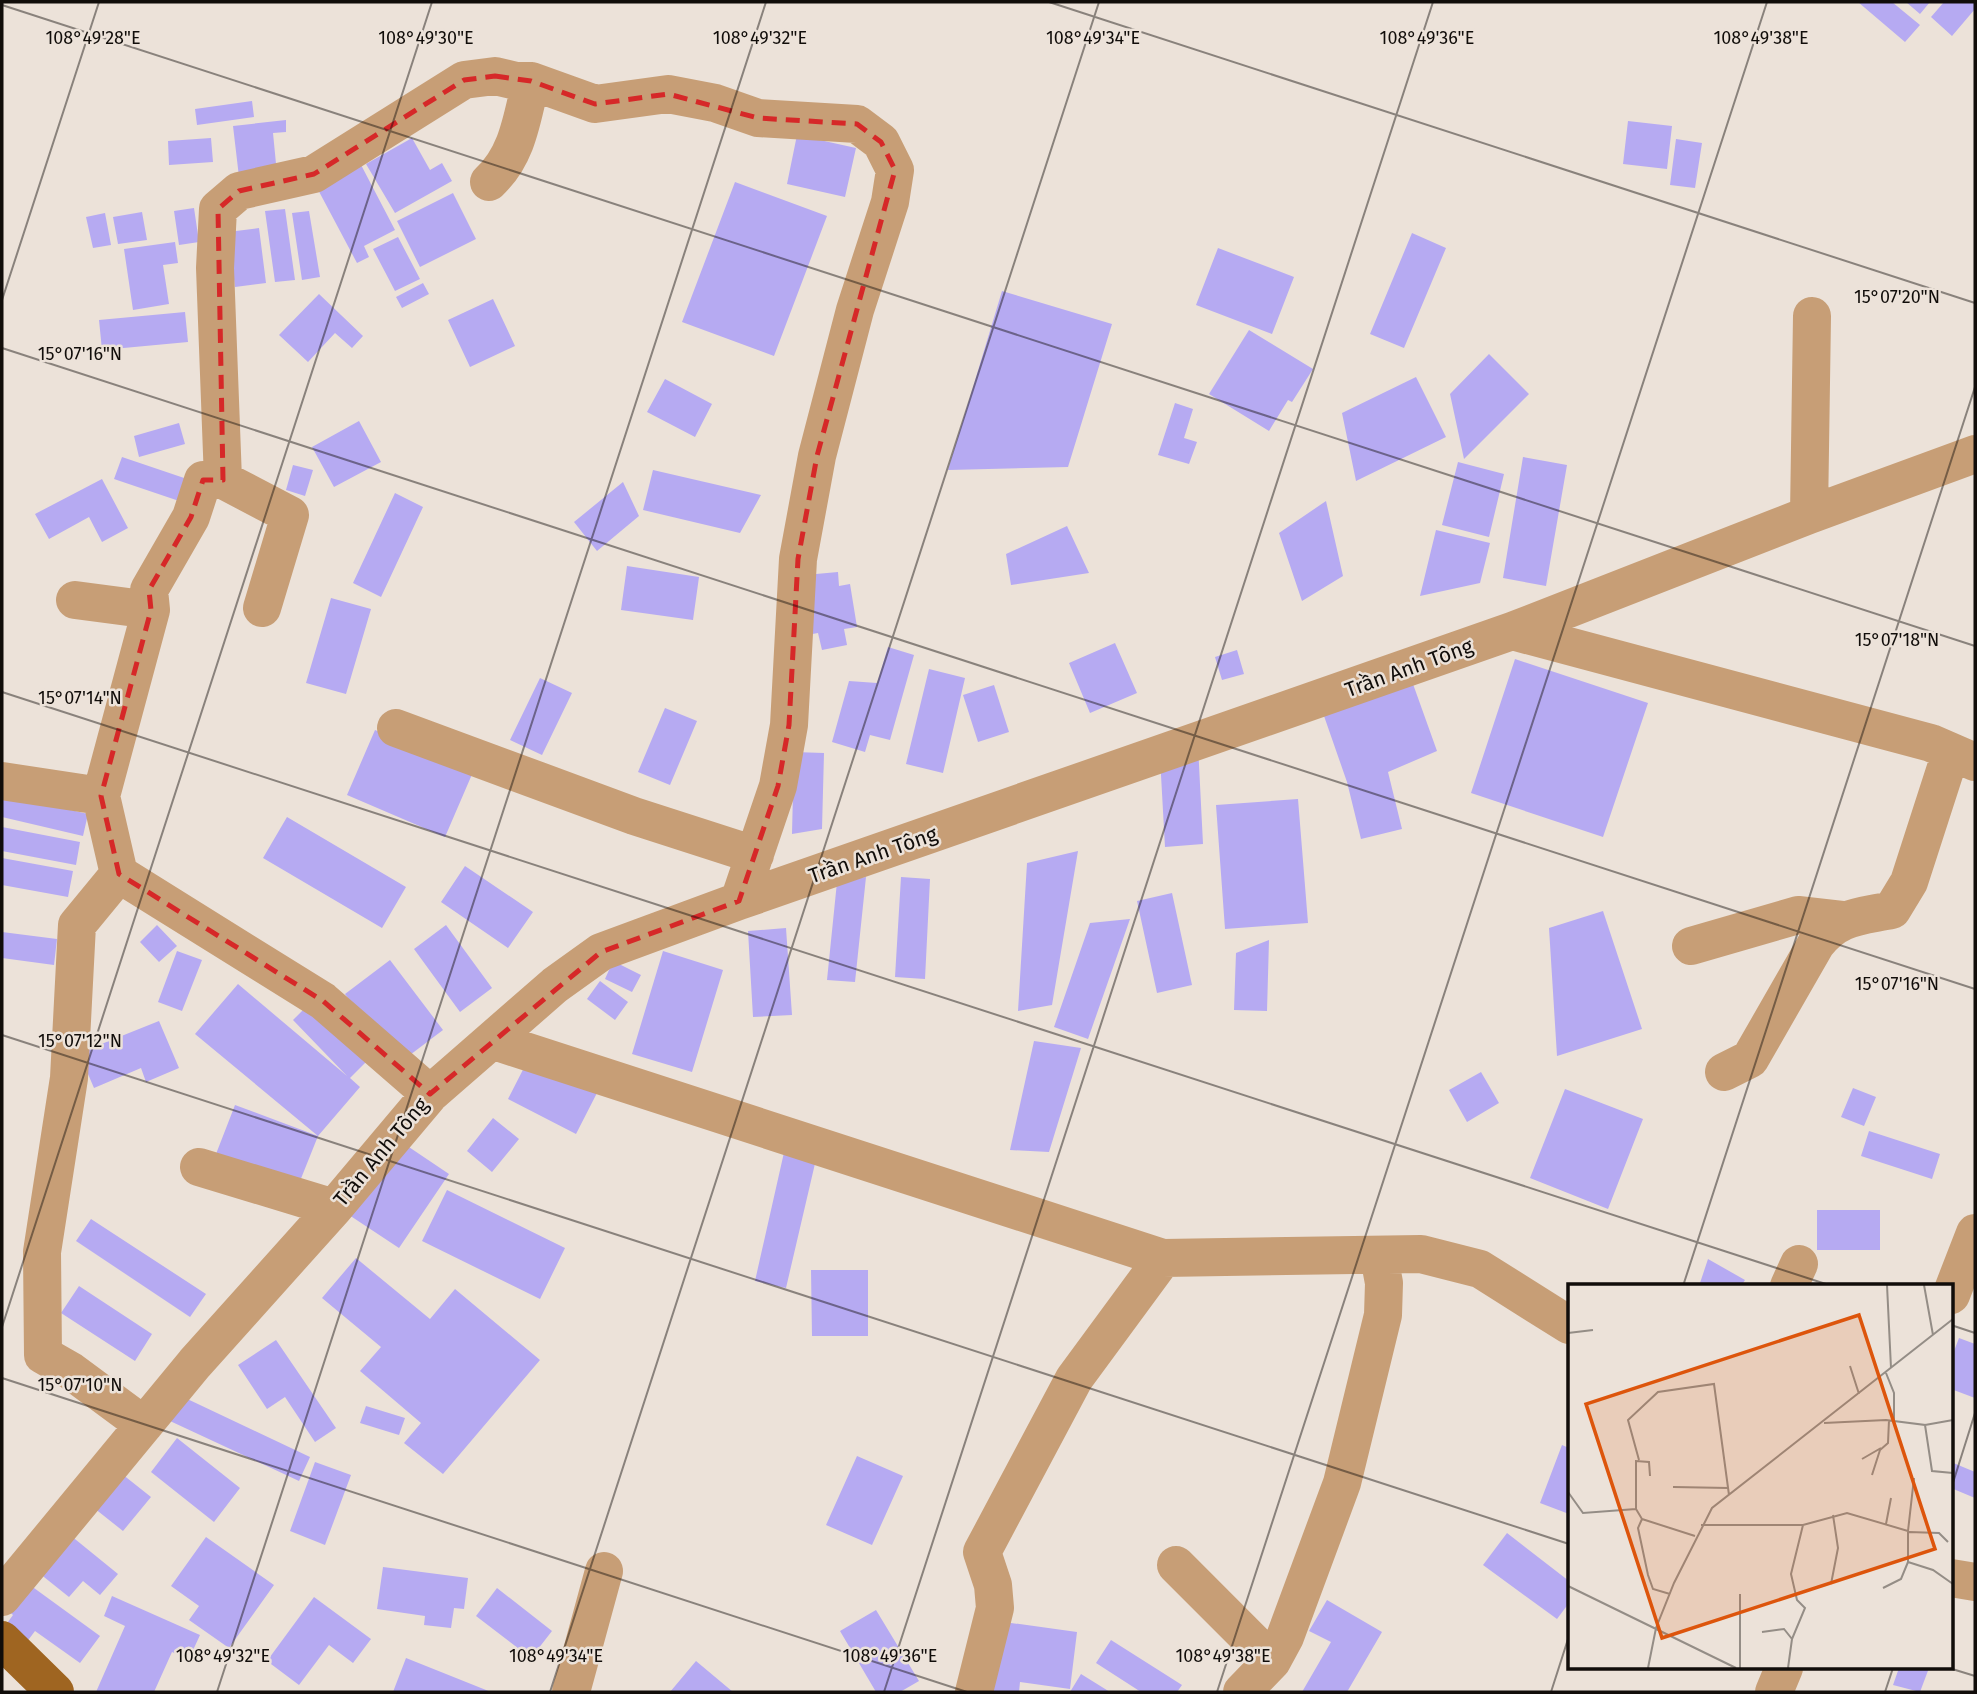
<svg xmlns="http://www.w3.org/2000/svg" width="1977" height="1694" font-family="'Fira Sans',sans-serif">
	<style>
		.building { fill: #b6aaf2 }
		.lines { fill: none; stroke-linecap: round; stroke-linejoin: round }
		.minor { stroke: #c79e76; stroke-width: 38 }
		.major { stroke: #9f6521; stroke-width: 38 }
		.marked { fill: none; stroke: #d62828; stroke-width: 5; stroke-dasharray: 14 9; stroke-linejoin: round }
		.ticks { fill: none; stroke: #110d0a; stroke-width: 2; stroke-opacity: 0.45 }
		.labels { text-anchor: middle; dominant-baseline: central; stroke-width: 5; stroke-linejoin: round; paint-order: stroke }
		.street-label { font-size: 21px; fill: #110d0a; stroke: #ece2d9 }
		.inset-road { fill: none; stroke: #948d86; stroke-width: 2 }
		.view { fill: #dd550c; fill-opacity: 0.15; stroke: #dd550c; stroke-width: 3.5 }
		.inset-edge { fill: none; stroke: #110d0a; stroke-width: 3.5 }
		.ticks-label { font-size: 18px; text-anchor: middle; fill: #110d0a; stroke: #ece2d9; stroke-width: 5; stroke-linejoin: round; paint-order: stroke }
	</style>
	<rect width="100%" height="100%" fill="#ece2d9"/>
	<path class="building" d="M1858,2h34l28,23 -15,17z
		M1906,2h24l-10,12z
		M1944,2h31v7l-23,27 -21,-19z
		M252,101l2,16 -57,8 -2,-16z
		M286,120v12l-13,1 4,41 -38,3 -6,-51z
		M1628,121l44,5 -5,43 -44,-5z
		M797,135l59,13 -11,49 -58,-13z
		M211,138l2,24 -44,3 -1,-24z
		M412,138l18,32 12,-7 10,18 -57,32 -29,-49z
		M1676,139l26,4 -7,45 -25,-3z
		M359,161l36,69 -31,16 5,11 -12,6 -42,-79z
		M735,182l92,34 -53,140 -92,-34z
		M453,193l23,46 -56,28 -23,-46z
		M194,208l5,34 -20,3 -5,-34z
		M285,209l10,71 -20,2 -10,-71z
		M309,211l11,66 -18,3 -10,-67z
		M142,212l5,28 -29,4 -5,-27z
		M105,213l6,32 -18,3 -7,-31z
		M259,228l7,55 -31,4 -7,-55z
		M1412,233l34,15 -42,100 -34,-14z
		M398,237l22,42 -25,12 -22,-42z
		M175,242l3,21 -15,2 6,39 -36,6 -9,-61z
		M1218,248l76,29 -22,57 -76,-29z
		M423,283l6,11 -27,14 -6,-11z
		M1002,291l110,33 -44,143 -120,3z
		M319,294l44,42 -11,12 -17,-15 -27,29 -29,-27z
		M493,299l22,47 -45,21 -22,-47z
		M185,312l3,30 -86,8 -3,-30z
		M1249,330l64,39 -21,33 -4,-2 -19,31 -60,-37z
		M1489,354l40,40 -65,65 -14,-65z
		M1416,377l30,60 -90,44 -14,-68z
		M665,379l47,25 -17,33 -48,-25z
		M1175,403l18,6 -9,29 13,4 -8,22 -31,-9z
		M359,421l22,41 -47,25 -22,-40z
		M179,423l6,21 -46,13 -5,-21z
		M122,457l71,24 -8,22 -71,-24z
		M1523,457l44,8 -21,121 -43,-8z
		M1458,462l46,12 -15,63 -47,-12z
		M293,465l20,5 -8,26 -19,-6z
		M653,470l108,25 -21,38 -97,-23z
		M102,479l26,49 -26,14 -13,-25 -40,22 -14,-25z
		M623,482l16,34 -42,35 -23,-29z
		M395,493l28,14 -42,90 -28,-14z
		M1326,501l17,75 -41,25 -23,-68z
		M1067,526l22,47 -78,12 -5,-31z
		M1436,530l54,13 -10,40 -60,13z
		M627,566l72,11 -6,43 -72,-10z
		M838,572l1,14 11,-2 7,43 -13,2 3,16 -25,5 -4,-17 -11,2 -2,-60z
		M331,598l40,11 -25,85 -40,-11z
		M1115,643l22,50 -47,20 -21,-50z
		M888,647l26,8 -24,85 -20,-5 -5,17 -33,-10 17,-61 28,2z
		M1237,650l7,24 -22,6 -7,-23z
		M1515,659l133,44 -45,134 -132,-44z
		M929,669l36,9 -22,95 -37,-9z
		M540,678l32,15 -30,62 -32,-15z
		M1413,684l24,67 -49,21 14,57 -41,10 -14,-57 -23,-66z
		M994,685l15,47 -31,10 -15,-47z
		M665,708l32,13 -27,64 -32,-13z
		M375,730l98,42 -28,65 -98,-42z
		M1198,745l5,99 -38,3 -5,-90z
		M794,752l30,1 -2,76 -30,5z
		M2,794l86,20 -5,22 -81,-19z
		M1298,799l10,124 -83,6 -9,-124z
		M287,817l119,70 -24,41 -119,-70z
		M2,827l78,15 -4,23 -74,-14z
		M1078,851l-26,154 -34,6 9,-148z
		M2,858l71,13 -5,26 -66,-12z
		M465,866l68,46 -25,36 -67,-46z
		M866,877l-11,105 -28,-2 10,-98z
		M901,877l29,2 -5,100 -30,-2z
		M1172,893l20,92 -35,8 -20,-92z
		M1603,911l39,118 -85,27 -8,-128z
		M1130,919l-42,120 -34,-12 36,-104z
		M157,925l20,21 -18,16 -19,-20z
		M446,925l46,63 -32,24 -46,-63z
		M786,928l6,87 -39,2 -5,-86z
		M2,932l55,7 -3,26 -52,-7z
		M1269,940l-2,71 -33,-1 2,-57z
		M177,951l25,9 -20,51 -24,-9z
		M663,951l60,19 -31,102 -60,-18z
		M390,960l53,70 -45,34 -53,-70z
		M613,961l28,14 -9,17 -27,-13z
		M600,981l28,21 -13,18 -28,-21z
		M238,984l109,92 -54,-56 17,-17 58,57 -18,18 10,9 -42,49 -20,50 -82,-32 19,-49 83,31 -123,-102z
		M159,1021l20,47 -33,14 -5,-14 -47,20 -15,-35z
		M1034,1041l47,7 -32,104 -39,-2z
		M531,1054l68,35 -23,45 -68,-35z
		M1481,1072l18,31 -32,19 -18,-32z
		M1853,1088l23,9 -12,29 -23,-9z
		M1565,1089l78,30 -35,90 -78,-31z
		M493,1118l26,21 -27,33 -25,-21z
		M1869,1131l71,23 -8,25 -71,-23z
		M394,1137l55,37 -50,74 -56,-37z
		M785,1148l32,7 -31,133 -31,-7z
		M447,1190l118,58 -25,51 -118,-58z
		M1817,1210h63v40h-63z
		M91,1219l115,75 -16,23 -114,-76z
		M356,1258l74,61 25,-30 85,71 -97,114 -39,-31 17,-20 -61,-52 21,-24 -59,-49z
		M1708,1259l37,21 -4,6h-42z
		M811,1270h57v66h-56z
		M79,1286l73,48 -17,27 -74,-48z
		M1959,1338l16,6v54l-24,-9v-30z
		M276,1340l60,88 -21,14 -30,-45 -18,12 -29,-44z
		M181,1396l129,61 -11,24 -129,-60z
		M366,1406l39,12 -6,17 -39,-12z
		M177,1438l63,50 -26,34 -63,-50z
		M1562,1445l7,3v66l-29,-11z
		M857,1456l46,20 -31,69 -46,-20z
		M315,1462l36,13 -26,70 -35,-14z
		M1951,1462l24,10v26l-24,-10z
		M122,1474l29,23 -28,34 -29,-23z
		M1507,1533l62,48v22l-12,16 -74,-54z
		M70,1535l48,39 -18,21 -17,-14 -14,16 -30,-24z
		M206,1537l68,48 -45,63 -40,-28 10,-14 -28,-20z
		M383,1567l85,11 -4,31 -10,-1 -3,20 -27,-3 1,-9 -48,-7z
		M23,1580l77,56 -20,27 -45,-32 -9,12 -21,-17 8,-11 -9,-8z
		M497,1588l55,43 -21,27 -55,-42z
		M112,1596l88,39 -11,24 -17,-7 -18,40h-58l29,-66 -21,-10z
		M314,1597l57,42 -18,24 -24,-18 -30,40 -32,-24z
		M1327,1600l55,32 -35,60h-45l29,-50 -22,-11z
		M876,1610l43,71 -19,11h-24l-36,-61z
		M997,1621l80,11 -7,57 -50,-7 -1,10h-32z
		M1111,1640l71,45 -5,7h-36l-45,-29z
		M406,1658l85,34h-98z
		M696,1661l37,31h-63z
		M1899,1668h30l-9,24 -27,-7z
		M1081,1674l29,18h-40z"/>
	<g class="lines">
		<path class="minor" d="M489,182c29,-27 33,-64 42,-101
			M223,480l-8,-212 3,-59 21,-18 75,-17 150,-94 31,-4 21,5h15l64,23 73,-10 47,9 43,15 99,6 24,18 14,28 -5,32 -35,108 -38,146 -19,103 -9,166 -11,61 -39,115
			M1809,515l3,-199
			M75,600l76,10
			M1512,631l419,112 44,19
			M396,728l238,88 121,39
			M2,781l99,15
			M119,874l204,127 107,93
			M1691,946l107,-31 44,5
			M494,1041l669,217 258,-4 59,15 89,56
			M1724,1072l26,-13 66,-115c22,-28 42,-27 76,-34l17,-28 42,-130
			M199,1167l135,41
			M1789,1286l10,-22
			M1951,1295l24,-62
			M144,1425l-73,-54 -28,-16 -1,-103 27,-174 8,-153 42,-51 -18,-78 50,-186 -2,-20 42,-73 12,-37h20l67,35 -28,93
			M1176,1565l96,96
			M1951,1578l24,4
			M2,1597l193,-234 139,-155 96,-114 125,-109 46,-33 138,-51 773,-270 297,-116 166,-61
			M571,1692l33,-121
			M974,1692l21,-84 -2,-23 -11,-33 92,-173 89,-121
			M1242,1692l30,-31 13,-24 57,-154 41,-168 1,-32 -5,-27
			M1774,1692l10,-24"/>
		<path class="major" d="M2,1640l53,52"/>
	</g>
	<path class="marked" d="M495,76l36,5 64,23 73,-10 90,24 99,6 24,18 14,28 -78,286 -19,103 -9,166 -11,61 -39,115 -138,51 -171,142 -107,-93 -204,-127 -18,-78 50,-186 -2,-20 42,-73 12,-37h20l-5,-271 21,-18 75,-17 150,-94z"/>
	<path class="ticks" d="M1049,2l926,301M2,5l1973,641M2,300l97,-298M2,348l1973,641M2,692l1830,594M2,1035l1567,509M1683,1286l292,-899M1951,1325l24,8M2,1327l430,-1325M2,1378l965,314M1951,1489l24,-76M1949,1668l26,8M217,1692l549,-1690M550,1692l549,-1690M884,1692l549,-1690M1217,1692l550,-1690M1551,1692l18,-56M1885,1692l8,-24"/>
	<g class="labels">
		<g class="street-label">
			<text transform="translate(1409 668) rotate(-20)">Trần Anh Tông</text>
			<text transform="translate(873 855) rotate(-19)">Trần Anh Tông</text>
			<text transform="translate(381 1152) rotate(-50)">Trần Anh Tông</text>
		</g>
	</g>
	<g transform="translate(1568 1284)">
		<rect width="385" height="385" fill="#ece2d9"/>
		<path class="inset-road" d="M319,1l4,83M356,1l9,50M0,49l25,-3M282,82l9,28M318,89l8,20v28M256,139l62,-3 39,5 7,46 21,2M357,141l28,-5M294,175l19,-11M71,176l-11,-40 30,-28 56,-8 15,111M304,191l8,-25 8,-7 1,-23M82,192l-1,-14 -13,-1v48l6,10 -4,9 10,47 5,14 17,5M105,203l56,1M0,208l15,21 53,-4M74,235l53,17M318,240l5,-26M133,241h102l44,-12 61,18v31l25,8 20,14M340,247l6,-53M341,248l30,1 9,9M263,300l7,-36 -5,-33M0,302l168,82M315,304l18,-9 7,-17M194,348l22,-3 8,10M80,384l8,-40 18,-45 38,-75 241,-189M172,384v-74M220,384l4,-29 13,-31 -8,-8 -6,-26 12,-49"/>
		<path class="view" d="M291,31l76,234 -273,89 -76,-234z"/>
		<rect width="385" height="385" class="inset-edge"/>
	</g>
	<g class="ticks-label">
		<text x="93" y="44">108°49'28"E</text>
		<text x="426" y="44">108°49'30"E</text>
		<text x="760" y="44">108°49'32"E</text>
		<text x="1093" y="44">108°49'34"E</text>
		<text x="1427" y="44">108°49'36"E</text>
		<text x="1761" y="44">108°49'38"E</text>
		<text x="1897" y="303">15°07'20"N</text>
		<text x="80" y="360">15°07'16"N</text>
		<text x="1897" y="646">15°07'18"N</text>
		<text x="80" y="704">15°07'14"N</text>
		<text x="1897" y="990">15°07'16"N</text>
		<text x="80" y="1047">15°07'12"N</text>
		<text x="80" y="1391">15°07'10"N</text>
		<text x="223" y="1662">108°49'32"E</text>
		<text x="556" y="1662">108°49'34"E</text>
		<text x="890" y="1662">108°49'36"E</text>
		<text x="1223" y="1662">108°49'38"E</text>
	</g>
	<rect width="1977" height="1694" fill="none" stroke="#110d0a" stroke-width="7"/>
</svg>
